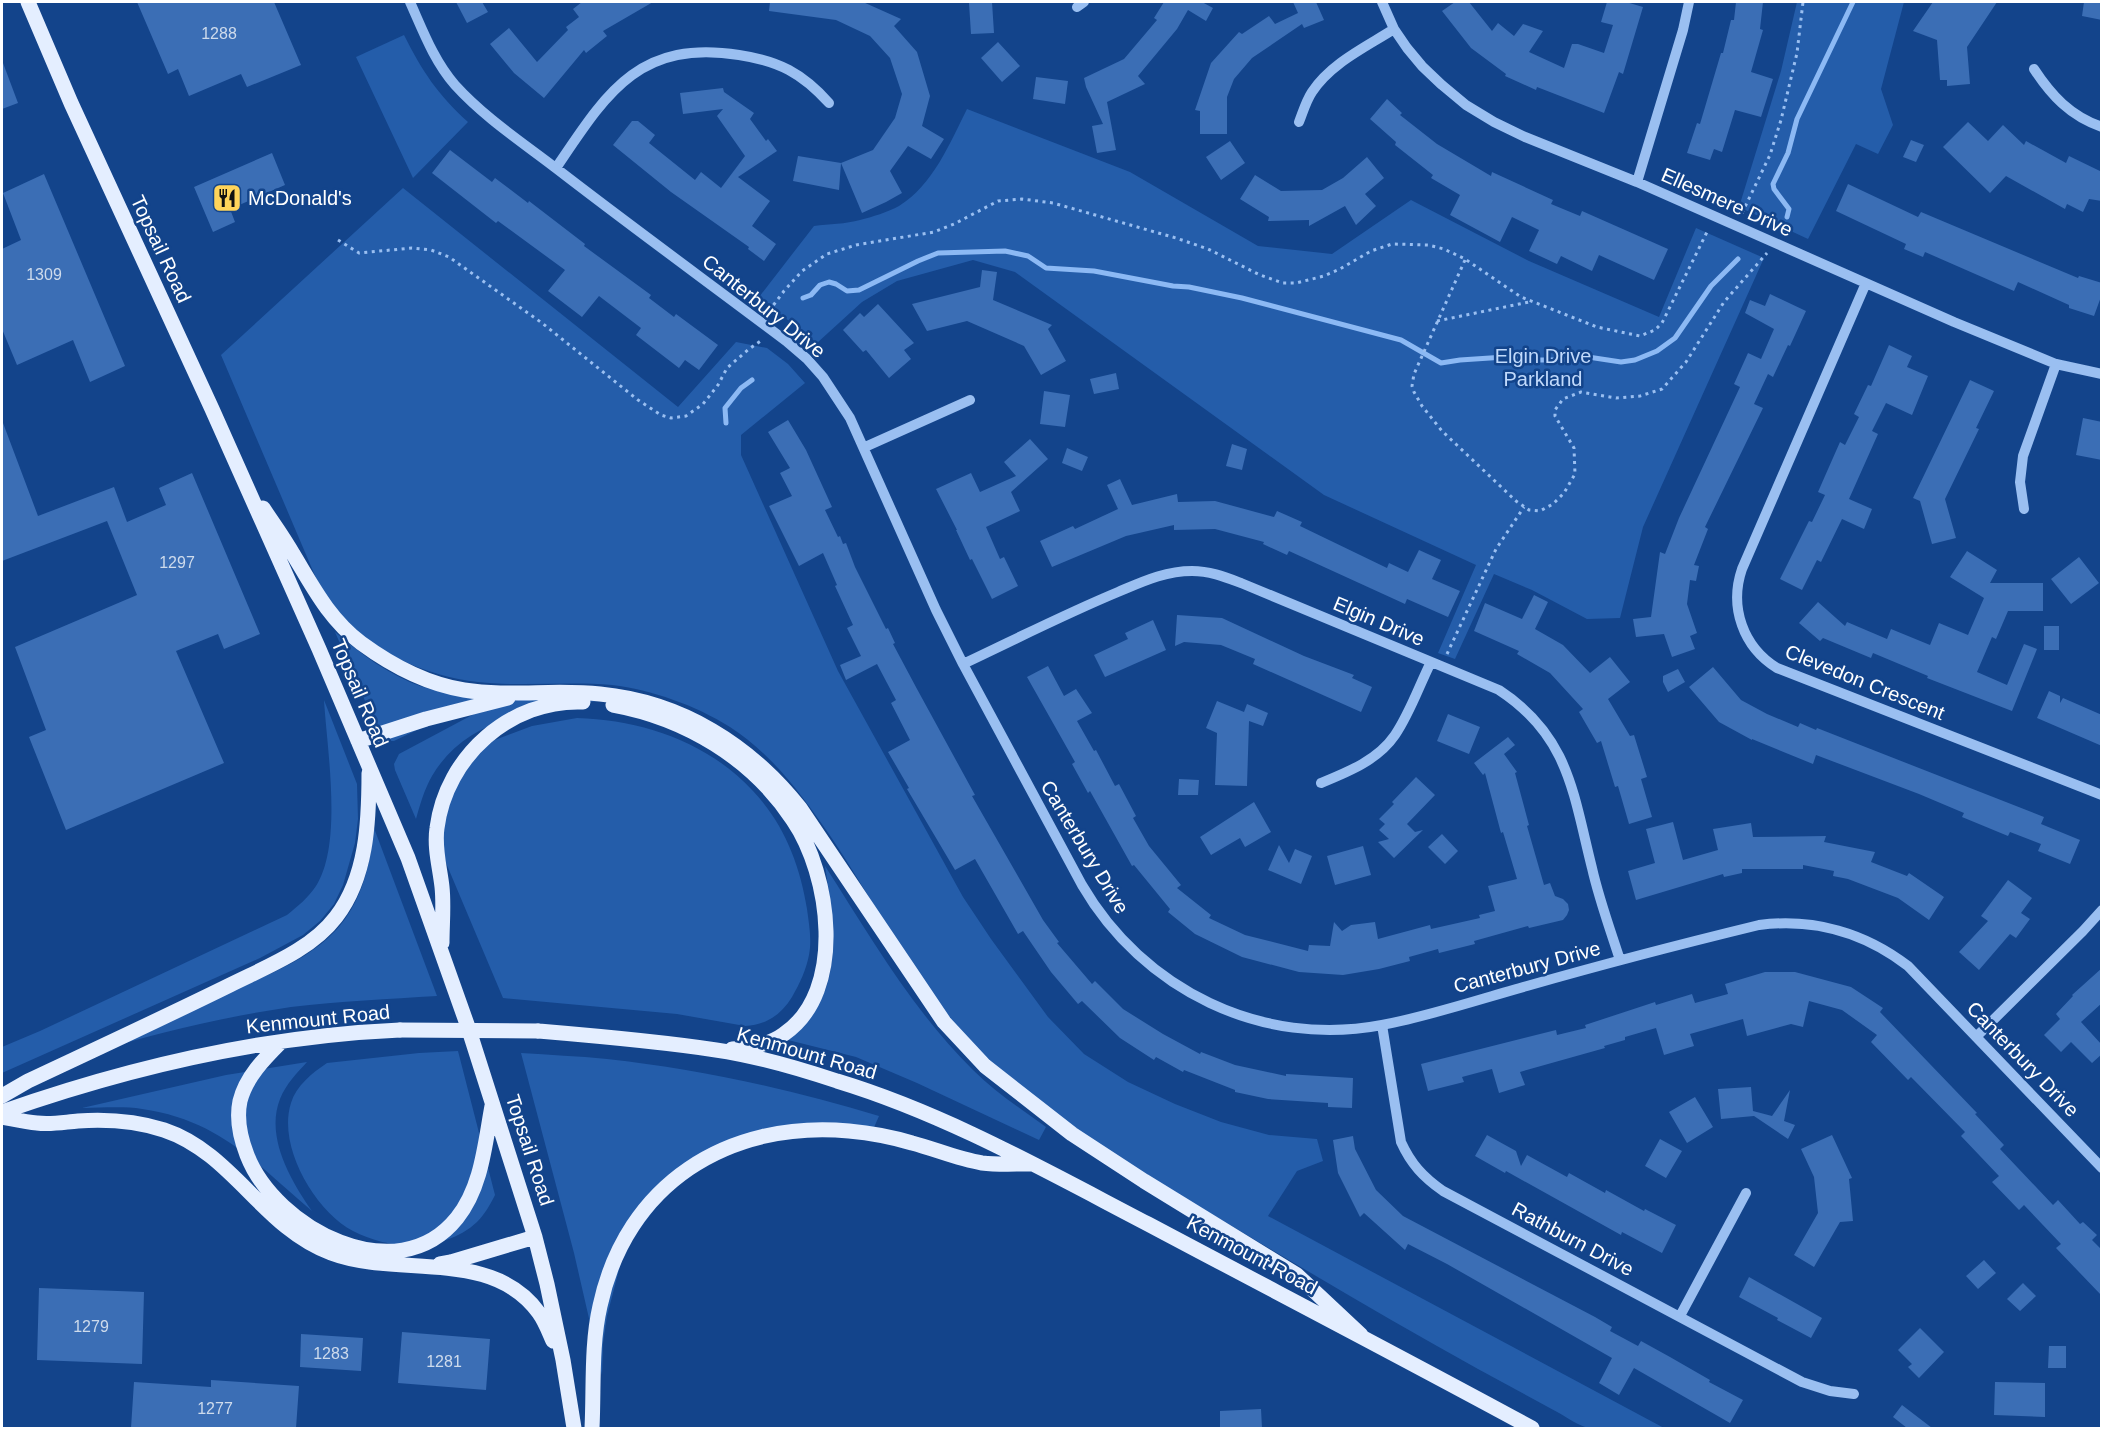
<svg xmlns="http://www.w3.org/2000/svg" width="2103" height="1430" font-family="Helvetica,sans-serif">
	<style>
		.green { fill: #245daa }
		.lines { fill: none; stroke-linecap: round; stroke-linejoin: round }
		.stream { stroke: #8cb9f4; stroke-width: 5 }
		.building { fill: #3b6eb5 }
		.path { stroke: #9abff1; stroke-width: 3; stroke-dasharray: 3 4.5; stroke-linecap: butt }
		.minor { stroke: #9abff1; stroke-width: 10 }
		.major { stroke: #e4eeff; stroke-width: 15 }
		.major-bridge { stroke: #e4eeff; stroke-width: 15 }
		.labels { text-anchor: middle; dominant-baseline: central; stroke-width: 5; stroke-linejoin: round; paint-order: stroke }
		.number-label { font-size: 16px; fill: #cedbec }
		.poi-label { font-size: 20px; fill: #fff; stroke: #13448b; text-anchor: start }
		.street-label { font-size: 20px; fill: #fff; stroke: #13448b }
		.park-label { font-size: 20px; fill: #c1dafc; stroke: #13448b }
	</style>
	<rect width="100%" height="100%" fill="#13448b"/>
	<path class="green" d="M1797,2h107l-23,87 12,36 -15,29 -22,-10 -48,95 -69,-32 42,-136z
		M404,35c18,36 34,60 64,87l-55,56 -57,-121z
		M967,109l163,63 128,74 74,8 79,-54 118,61 130,56 37,-89 68,30 -121,269 -23,91 -33,1 -55,-29 -38,-16 -39,85 -17,-6 38,-88 -152,-70 -309,-223 -42,-12 -76,21 -35,21 -45,41 -58,-46 55,-71c15,-2 32,-2 46,-6 12,-3 28,-8 39,-14 34,-21 51,-63 68,-97z
		M403,188l275,219 58,-65 31,6 21,16 17,19 -64,52v20l97,216 125,226 28,42 57,78 36,37 44,28 47,22 46,18 48,13 48,4 6,22 -26,10 -29,45 396,212c-17,0 -33,0 -50,0 -8,0 -18,2 -25,0 -10,-2 -21,-10 -30,-15 -27,-15 -54,-29 -81,-44 -85,-47 -169,-97 -253,-147 -88,-53 -196,-114 -264,-191 -51,-58 -87,-130 -130,-194 -29,-42 -58,-82 -101,-110 -35,-22 -78,-37 -118,-42 -44,-4 -89,2 -134,-3 -51,-5 -114,-33 -145,-75 -6,-9 -12,-19 -17,-29l-95,-223z
		M335,632c26,22 55,44 88,55 20,6 40,8 61,11l-90,43h-9l-6,-8z
		M528,698l70,3c-60,6 -133,18 -166,75 -8,14 -12,29 -16,43l-21,-49 -1,-6 5,-10 75,-40 29,-11z
		M324,700l33,84 1,35 -3,24 -12,42 -9,19 -14,17 -17,14 -43,23 -258,115v-26l38,-16 247,-116c11,-9 21,-17 29,-29 27,-42 11,-136 8,-186z
		M577,718c65,2 131,24 176,73 31,33 47,74 54,118 2,15 5,31 2,46 -3,15 -9,28 -17,42 -11,18 -26,28 -47,29l-68,-12 -174,-16 -73,-173 9,-26 10,-19 43,-39 40,-15z
		M374,828l63,168c-48,3 -97,5 -146,11 -68,10 -134,26 -200,46 41,-18 81,-36 122,-54 45,-21 102,-38 132,-80 19,-26 26,-60 29,-91z
		M825,866c45,70 88,145 148,204 22,22 48,39 73,57l-7,13 -122,-57 -61,-26 -68,-17c9,-12 21,-24 30,-36 24,-36 13,-99 7,-138z
		M458,1051l37,144c-5,10 -10,19 -18,27 -32,30 -86,29 -124,9 -38,-20 -76,-85 -62,-128 5,-17 21,-30 36,-40l92,-10z
		M521,1053c28,2 57,3 86,6 92,10 184,30 272,57l-7,16 -111,3 -83,43 -46,61 -11,23 -14,54 -4,27 -1,32 -28,-122z
		M307,1062c-10,11 -21,22 -27,37 -15,38 11,82 32,112 -56,-47 -92,-91 -170,-102 -19,-3 -40,-1 -60,-1l144,-33z"/>
	<g class="lines">
		<path class="stream" d="M1787,217l2,-8 -15,-20 -1,-5 15,-31 9,-34 56,-117
			M803,298l8,-3 9,-10 9,-3 7,2 11,7 12,-1 59,-29 20,-8 67,-2 23,5 18,12 48,3 79,15 16,1 53,11 159,42 40,23 19,-3 60,-4 16,4h24l28,-3 33,5 14,-2 22,-9 18,-13 36,-52 27,-27
			M726,423l-1,-15 16,-20 11,-8"/>
	</g>
	<path class="building" d="M137,2h137l27,63 -54,22 -6,-13 -52,22 -11,-27 -10,5z
		M456,2h26l6,10 -21,11z
		M582,2h71l-50,29 4,5 -21,17 -2,-3 -40,48 -30,-25 -24,-29 19,-16 28,34 31,-32 -2,-3 13,-10 -6,-8z
		M770,2h93l38,17 -7,7 23,26 13,44 -8,30 22,13 -13,20 -23,-13 -18,25 12,22 -16,9 -24,11 -21,-50 32,-13 22,-32 7,-24 -12,-36 -20,-22 -34,-16 -67,-9z
		M992,2l2,31 -23,1 -2,-31z
		M1164,2h38l11,6 -7,13 -18,-11 -11,19 -39,47 7,8 -38,18 9,48 -19,3 -5,-27 11,-2 -17,-37 -2,-9 40,-19 33,-39 -3,-2z
		M1293,2h23l8,18 -20,8 -2,-4 -50,34 -18,21 -7,18v37h-27v-23l-5,-1 16,-47 28,-31 3,2 27,-18 6,8 23,-11z
		M1455,2h14l23,29 6,-8 16,13 9,-12 20,7 -14,21 35,16 8,-24h6l26,9 9,-28 -12,-3 6,-20h19l17,5 -20,67 -4,-2 -15,41 -67,-26 -1,3 -31,-14 1,-2 -35,-26 -29,-37z
		M1736,2h27l-3,27 3,1 -12,42 22,7 -12,38 -26,-7 -13,42 -8,-3 -4,11 -23,-7 10,-30 3,1 21,-71h2l8,-33h3z
		M1933,2h64l-30,45 3,37 -23,2v-6h-7l-3,-40 -24,-9z
		M2084,2h18v18l-20,-4z
		M998,42l22,24 -18,16 -21,-24z
		M2,63h1l15,40 -16,6z
		M1036,77l32,4 -3,23 -32,-5z
		M723,88l1,4 30,21 -4,6 16,22 2,-2 9,12 -39,26 32,24 -18,25 24,18 -12,17 -16,-12 1,-2 -78,-55 -58,-47 19,-24h6l17,14 -6,8 46,37 6,-8 20,16 24,-32 -28,-40 6,-7 -40,5 -3,-21z
		M1387,99l15,14 -2,2 37,29 54,32 1,-4 61,28 -2,4 29,12 2,-5 86,38 -14,31 -55,-25 -7,16 -31,-15 -4,8 -28,-13 10,-21 -27,-13 -12,25 -50,-27 10,-20 -29,-17 2,-3 -38,-30 1,-3 -26,-23z
		M1968,122l20,19 15,-16 21,20 2,-4 40,22 3,-7 33,16v29l-13,-2 -6,13 -16,-8 -2,5 -59,-33 -16,17 -47,-46z
		M1911,140l13,5 -8,17 -13,-5z
		M1230,141l15,22 -24,17 -15,-23z
		M450,150l42,32 3,-4 33,25 1,-2 56,43 -1,2 67,49 -2,3 25,19 2,-3 42,31 -19,25 -14,-10 -6,8 -43,-33 5,-7 -42,-32 -17,21 -34,-26 17,-21 -67,-49 -2,2 -64,-50z
		M272,153l13,32 -55,24 5,13 -22,10 -19,-45z
		M798,156l43,7 -2,27 -46,-9z
		M1367,157l17,21 -19,16 11,12 -20,19 -11,-19 -36,20v-6l-41,1 1,-4 -29,-18 15,-24 26,16 41,-1 21,-12z
		M44,174l81,192 -35,16 -17,-42 -56,25 -15,-36v-80l19,-9 -18,-47z
		M1848,184l70,33 3,-5 157,66 1,-2 23,7v11l-8,22 -25,-8v-3l-51,-23 -4,9 -89,-39 -2,5 -19,-8 2,-5 -70,-33z
		M982,270l15,2 -4,28 59,25 -4,4 18,32 -25,14 -17,-29 -57,-25 -40,10 -15,-27 68,-17z
		M1770,294l36,17 -16,35 -2,-1 -15,32 -5,-3 -14,30 9,4 -58,119 3,2 -14,36 5,1 -3,15 -6,-1 -3,24 10,29 -7,3 5,13 -23,8 -8,-23 -28,3 -3,-18 18,-2 9,-65 5,2 14,-36 61,-131 -6,-3 14,-31 13,6 13,-30 -29,-16 5,-13 15,6z
		M878,304l36,39 -10,7 7,9 -22,19 -23,-28 -3,2 -20,-22 17,-17 4,4z
		M1889,345l23,11 -5,11 21,9 -16,39 -26,-12 -14,28 6,3 -29,65 23,10 -8,20 -22,-10 -21,43 -4,-2 -15,30 -22,-11 29,-58 3,1 13,-27 -7,-3 7,-16 15,-34 5,3 14,-28 -5,-3 14,-29 3,1z
		M1116,373l3,16 -25,5 -4,-15z
		M1970,380l24,11 -18,37 3,1 -34,70 11,39 -24,6 -12,-43 -7,-3z
		M1044,391l26,4 -5,32 -25,-3z
		M2083,418l19,4v38l-26,-5z
		M788,420l18,30 26,57 -7,3 13,27 2,-1 3,8 3,-1 9,24 31,62 2,-1 7,15 -2,1 24,45 58,106 -3,1 71,124 16,22 -2,1 35,41 3,-3 28,28 40,25 37,20 1,-2 34,13 51,11v-2l67,4 -1,30 -24,-1v-4l-60,-4 -33,-7v-2l-51,-20 -1,2 -27,-15 -2,3 -34,-22 -38,-37 -4,3 -27,-32 -28,-41 -5,3 -43,-75 -20,11 -48,-81 2,-1 -21,-36 22,-12 -19,-37 5,-3 -19,-36 -31,16 -6,-15 21,-9 -14,-28 6,-3 -18,-39 2,-1 -14,-32 -24,13 -30,-60 23,-10 -12,-23 10,-5 -22,-36z
		M3,423l35,93 76,-29 13,35 39,-17 -7,-17 33,-15 68,161 -36,15 -6,-15 -42,17 48,112 -158,67 -37,-93 17,-7 -31,-83 122,-52 -30,-74 -105,40v-137z
		M1030,439l18,20 -37,33 9,19 -34,16 14,32 4,-2 14,29 -26,13 -20,-40 -2,1 -14,-30h1l-21,-41 35,-16 9,19 36,-16 -12,-14z
		M1232,444l15,5 -5,21 -16,-4z
		M1067,448l21,9 -6,14 -20,-8z
		M1120,479l12,26 45,-11 1,8 37,-1 59,16 3,-6 25,11 -2,4 87,42 2,-5 19,9 11,-22 22,10 -9,19 28,12 -12,26 -41,-18 -2,5 -116,-53 -2,4 -24,-11 1,-2 -49,-13 -41,1v-5l-48,11 -74,31 -12,-26 33,-15 2,3 43,-20 -11,-24z
		M1967,551l30,19 -7,13h53v28h-35l-12,28 -4,-2 -15,35 30,13 17,-41 13,5 -25,62 -85,-33 1,-2 -55,-23 -2,5 -48,-20 -3,3 -21,-18 19,-21 27,24 2,-4 40,17 4,-10 39,16 9,-22 29,12 16,-37 -34,-21z
		M2079,557l20,26 -28,21 -20,-25z
		M1534,595l14,7 -13,27 28,16 27,28 20,-16 20,25 -22,17 22,37 4,-1 13,42 -6,2 11,38 -23,7 -11,-38 -3,1 -14,-46 -4,2 -18,-31 4,-3 -33,-36 -33,-19 2,-3 -45,-20 11,-28 37,16z
		M1177,615l45,3 82,38 50,19 -2,3 20,9 -11,25 -108,-48 2,-5 -34,-14 -37,-3 -9,4z
		M1153,620l13,30 -61,27 -11,-22 34,-16 -3,-6z
		M2044,626h15v24h-15z
		M1048,666l16,30 12,-7 16,24 -15,8 17,30 2,-1 19,36 4,-2 17,32 -3,2 16,28 32,39 -4,3 34,27 -2,3 36,17 63,16 1,-6 21,1 4,-24 8,9 9,-6 24,-3 3,17 52,-14 1,4 49,-11 -1,-3 16,-4 -7,-25 29,-7 -14,-47 -2,1 -16,-60 -2,2 -9,-12 34,-26 7,8 -11,9 13,18 -2,1 14,52 -2,1 17,59 6,-2 5,13 8,3 5,5 1,6 -2,5 -4,5 -34,8 -1,-2 -54,15 1,3 -36,9 -1,-4 -29,8 1,4 -31,8 -36,6 -44,-3 -57,-15 -47,-23 -27,-22 2,-3 -36,-44 -2,1 -42,-75 -2,2 -16,-29 3,-2 -48,-85z
		M1713,667l28,33 26,14 31,13 2,-4 16,7 1,-2 227,89 -3,7 39,16 -10,24 -32,-13 3,-7 -31,-12 -2,4 -46,-19 2,-4 -45,-19 -103,-39 -3,9 -61,-25v1l-33,-18 -30,-35z
		M1678,669l7,13 -17,10 -5,-10v-6z
		M2049,691l11,5v7l3,-5 39,17v31l-65,-28z
		M1217,701l27,11 3,-8 21,9 -5,13 -14,-5 -2,65 -32,-1 2,-52 -11,-5z
		M1448,714l32,13 -11,27 -32,-13z
		M1416,777l19,18 -28,29 8,8 8,-2 -29,28 -16,-16 11,-3 -10,-9 6,-6 -6,-5 15,-15 -2,-2z
		M1179,779l20,1 -1,15h-20z
		M1254,802l17,30 -26,15 -5,-9 -29,17 -11,-18z
		M1673,822l10,38 35,-10 -5,-21 38,-6 2,14 73,-1 -2,6 51,10 -4,10 36,14 2,-3 35,24 -15,23 -31,-22 -50,-19 -15,-3 1,-5 -31,-6v4h-61v4l-18,4 -1,-3 -87,26 -8,-29 27,-8 -9,-34z
		M1442,834l16,17 -13,13 -17,-17z
		M1279,845l10,18 6,-14 17,7 -11,28 -33,-14z
		M1363,846l8,29 -36,10 -8,-29z
		M2008,880l24,18 -11,15 9,6 -14,19 -6,-4 -31,36 -20,-18 29,-31 -7,-5z
		M2102,968v35l-21,19 21,23v9l-10,9 -21,-21 -10,10 -17,-17 16,-16 -4,-5 17,-18 -1,-1z
		M1765,972h30l56,15 32,21 -3,4 97,101 -2,1 29,31 -4,4 53,56 5,-5 22,24 3,-2 14,13 -5,5 10,10v46l-46,-48 5,-4 -37,-39 -5,5 -27,-28 7,-6 -38,-40 4,-4 -54,-55 -3,3 -37,-38 6,-7 -35,-25 -33,-9 -6,26 -12,-3 -44,12 -4,-17 -53,15 4,12 -30,9 -8,-27 -31,9v3l-21,6 1,2 -85,24 5,13 -26,8 -7,-24 -30,8 2,5 -36,9 -7,-27 135,-34 1,5 29,-7 -1,-3 70,-23 1,3 36,-11 3,9 33,-9 -3,-10z
		M1751,1087l2,24 19,5 18,-26 -6,31 11,4 -7,14 -34,-23 -33,3 -3,-30z
		M1695,1097l18,30 -26,16 -18,-31z
		M1487,1135l29,16 5,15 6,-11 40,22 2,-4 36,20 1,-3 38,21 1,-2 31,16 -14,28 -40,-21 -1,3 -115,-64 -1,2 -30,-17z
		M1832,1135l20,43 -3,1 4,42 -13,1 -26,45 -20,-12 24,-42 -4,-36 -13,-28z
		M1353,1136l2,13 21,41 27,26 192,101 17,10 -2,4 28,15 3,-5 29,16 40,23 -1,2 34,18 -13,23 -96,-55 -15,27 -20,-12 13,-25 -165,-94 -39,-20 -3,6 -41,-37 -4,4 -22,-44 -5,-33z
		M1660,1139l22,12 -16,27 -21,-12z
		M1984,1260l12,13 -18,16 -12,-13z
		M1749,1277l73,41 -11,20 -34,-18 1,-2 -39,-21z
		M2023,1283l13,13 -16,15 -13,-12z
		M39,1288l105,4 -2,72 -105,-4z
		M1920,1328l24,24 -25,26 -11,-11 4,-3 -14,-14z
		M402,1332l88,7 -4,51 -88,-7z
		M301,1334l62,4 -2,33 -61,-4z
		M2049,1346h17v22h-18z
		M211,1380l88,6 -3,42h-165l3,-46 77,5z
		M1995,1382l50,1v34l-51,-2z
		M1902,1405l30,23h-25l-14,-11z
		M1261,1409l1,19h-42v-17z"/>
	<g class="lines">
		<path class="path" d="M1742,213l28,-58 11,-35 16,-67 6,-51
			M338,240l21,13 53,-5 19,2 18,7 93,66 96,77 23,15 10,3 15,-2 17,-12 15,-19 9,-17 22,-19 13,-9
			M1465,260l-51,114 -2,12 2,6 8,14 20,25 74,70 13,9 11,1 13,-7 11,-11 11,-19 -1,-26 -19,-32v-6l8,-11 18,-7 35,6 24,-2 22,-7 24,-27 38,-60 43,-49
			M769,311l15,-20 18,-20 25,-17 29,-9 78,-13 20,-8 44,-23 24,-2 31,4 123,35 32,11 52,26 23,8h13l28,-7 16,-7 31,-18 21,-7 36,1 16,4 21,10 56,38 76,30 43,9 15,-6 7,-7 46,-93
			M1437,321l92,-19
			M1447,654l49,-105 28,-42"/>
		<path class="minor" d="M410,2c13,29 24,59 45,83 30,33 67,57 102,84 75,58 152,114 229,172l21,18 16,18 27,41 86,192 27,54 119,221c61,105 180,163 300,140 48,-9 98,-26 145,-39 77,-22 154,-42 232,-61 55,-7 106,8 149,41l194,202
			M1382,2l12,27 13,19 15,18 20,19 24,20 28,17 31,15 112,45 317,140 102,42 46,10
			M1077,7l7,-5
			M2034,69c17,26 36,47 68,58
			M1299,122c4,-10 7,-21 13,-30 19,-29 54,-45 82,-63
			M556,168c50,-74 82,-129 183,-113 40,6 63,18 90,48
			M1637,182l46,-152 6,-28
			M1866,283l-124,286c-13,38 1,78 35,99l325,127
			M865,447l105,-47
			M2024,509l-4,-27 3,-26 33,-92
			M963,664c51,-24 102,-50 155,-72 24,-10 47,-21 74,-21 18,0 33,6 49,12l258,107c70,46 74,103 93,178 7,31 18,61 28,92
			M1321,783c27,-11 57,-23 74,-48 15,-22 24,-49 36,-73
			M1382,1025l19,117c10,22 22,35 42,49l359,191 28,9 24,3
			M1977,1036l106,-105 19,-21
			M1680,1316l66,-123"/>
		<path class="major" d="M28,2l43,101 141,306 107,240 89,209 60,169 67,210 12,47 16,76 11,68
			M263,508c10,15 21,30 30,46 20,33 36,65 68,89 30,22 66,41 103,47 45,7 91,-1 136,4 82,8 150,51 200,114l144,214 41,44 87,68 72,47 153,94 64,60
			M613,705c72,13 139,53 180,115 37,54 54,171 -9,214 -15,11 -33,14 -52,15
			M358,741l68,-22 82,-21
			M442,943c0,-19 2,-38 0,-56 -2,-19 -8,-39 -5,-59 9,-72 74,-129 146,-126
			M538,1031c59,5 119,10 178,19 41,6 82,18 121,31 109,33 211,91 311,143 128,68 257,135 384,204
			M281,1042c-17,17 -35,35 -41,59 -4,19 0,36 7,54 28,73 150,138 210,63 25,-31 28,-75 35,-112
			M2,1096l26,-15c68,-32 135,-63 202,-96 36,-18 81,-35 106,-68 31,-40 33,-96 33,-144
			M2,1112c128,-45 262,-76 398,-82
			M2,1117c11,2 23,5 35,6 14,2 28,-1 41,-2 29,-2 58,0 86,9 69,23 99,98 167,123 66,25 161,-6 208,60 6,8 10,19 14,28
			M440,1264l11,-2 84,-25
			M592,1428c2,-40 -1,-83 8,-122 26,-122 128,-186 249,-175 22,2 43,6 63,12 23,6 46,16 70,20 15,2 31,1 46,1"/>
		<path class="major-bridge" d="M400,1030l138,1"/>
	</g>
	<defs>
		<g id="restaurant-square" transform="scale(1.5)"><rect x="-9" y="-9" width="18" height="18" rx="4" fill="#ffd45a" stroke="#13448b"/><path d="M-5-6h1v4h1v-4h1v4h1v-4h1v5L-1.5 .5V6h-2V.5L-5-1ZM5-6V6H3V1.5H1.5Q1.5-4 5-6Z" fill="#111"/></g>
	</defs>
	<g fill-rule="evenodd">
		<use href="#restaurant-square" x="227" y="198"/>
	</g>
	<g class="labels">
		<g class="number-label">
			<text x="219" y="33">1288</text>
			<text x="44" y="274">1309</text>
			<text x="177" y="562">1297</text>
			<text x="91" y="1326">1279</text>
			<text x="331" y="1353">1283</text>
			<text x="444" y="1361">1281</text>
			<text x="215" y="1408">1277</text>
		</g>
		<g class="poi-label">
			<text x="248" y="198">McDonald's</text>
		</g>
		<g class="street-label">
			<text transform="translate(1727 202) rotate(24)">Ellesmere Drive</text>
			<text transform="translate(161 249) rotate(65)">Topsail Road</text>
			<text transform="translate(764 306) rotate(39)">Canterbury Drive</text>
			<text transform="translate(1379 621) rotate(23)">Elgin Drive</text>
			<text transform="translate(1865 682) rotate(22)">Clevedon Crescent</text>
			<text transform="translate(360 693) rotate(67)">Topsail Road</text>
			<text transform="translate(1085 847) rotate(59)">Canterbury Drive</text>
			<text transform="translate(1527 967) rotate(-15)">Canterbury Drive</text>
			<text transform="translate(318 1019) rotate(-6)">Kenmount Road</text>
			<text transform="translate(807 1053) rotate(16)">Kenmount Road</text>
			<text transform="translate(2023 1059) rotate(46)">Canterbury Drive</text>
			<text transform="translate(530 1150) rotate(72)">Topsail Road</text>
			<text transform="translate(1573 1239) rotate(28)">Rathburn Drive</text>
			<text transform="translate(1252 1255) rotate(28)">Kenmount Road</text>
		</g>
		<g class="park-label">
			<text x="1543" y="356">Elgin Drive<tspan x="1543" dy="23">Parkland</tspan></text>
		</g>
	</g>
	<rect width="2103" height="1430" fill="none" stroke="#ffffff" stroke-width="6"/>
</svg>
